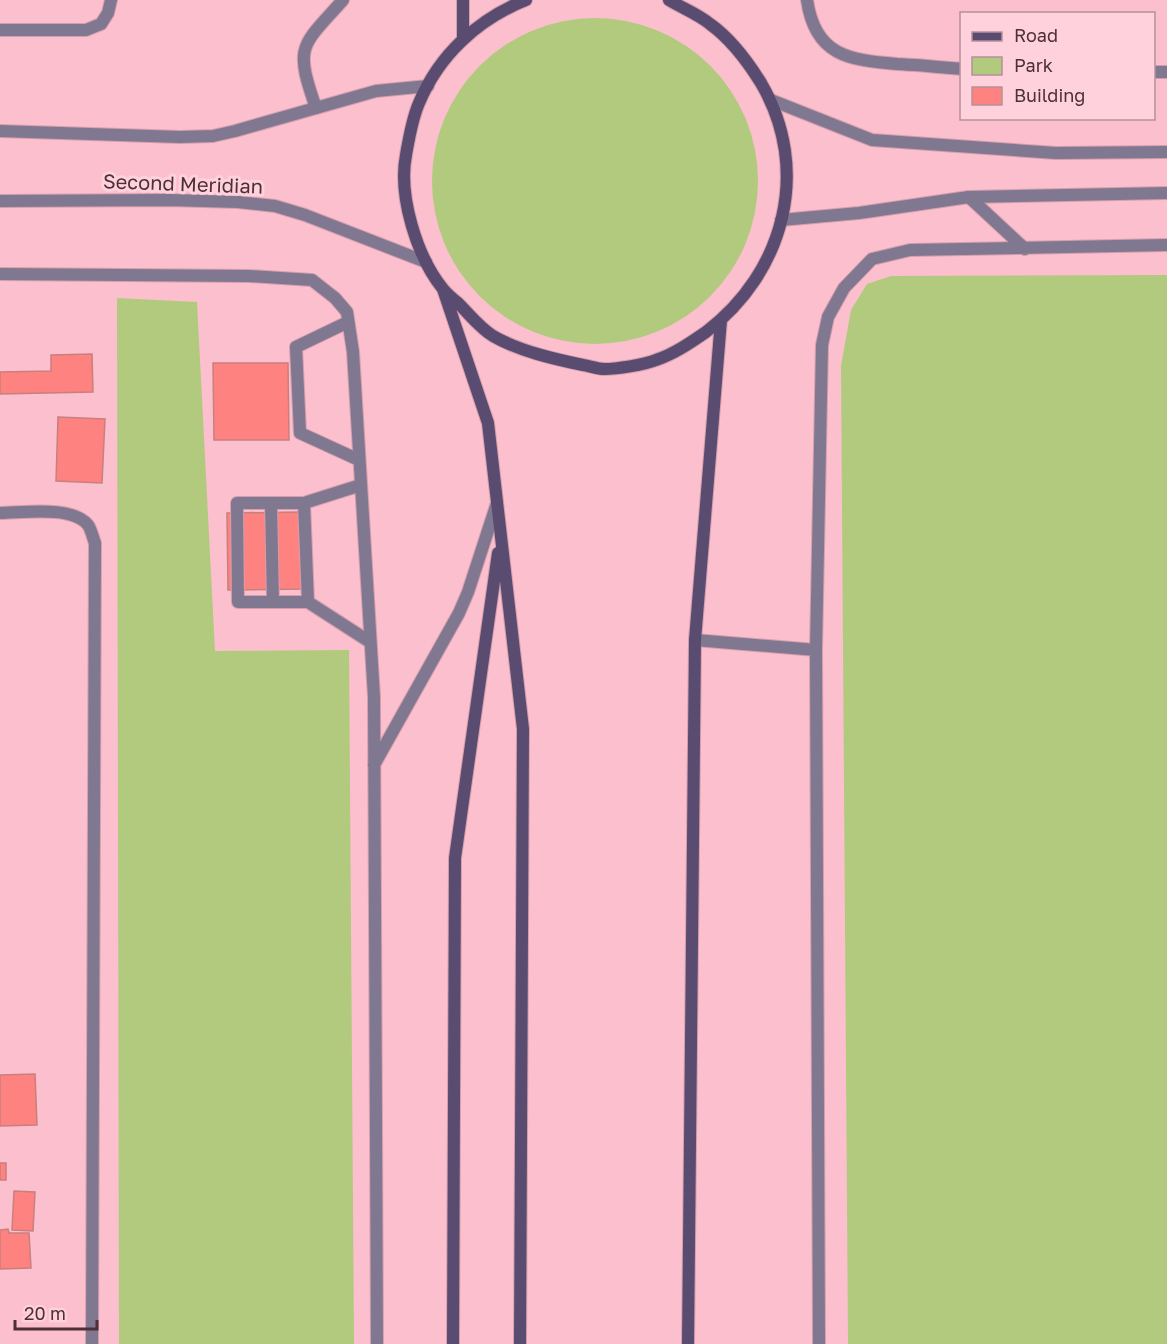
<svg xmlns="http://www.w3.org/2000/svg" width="1167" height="1344" font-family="'Golos Text',sans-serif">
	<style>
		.green { fill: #b2ca7d }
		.building { fill: #fe8280; stroke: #c7807d; stroke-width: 1.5 }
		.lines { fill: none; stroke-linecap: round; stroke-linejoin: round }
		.service-casing { stroke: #d49fad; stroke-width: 14 }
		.minor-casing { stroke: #d49fad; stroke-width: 14 }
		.tertiary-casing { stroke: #d49fad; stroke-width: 14 }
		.secondary-casing { stroke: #d49fad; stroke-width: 14 }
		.service { stroke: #807790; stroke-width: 12 }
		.minor { stroke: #807790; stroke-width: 12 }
		.tertiary { stroke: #807790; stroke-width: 12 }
		.secondary { stroke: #5a4b70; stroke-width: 12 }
		.labels { text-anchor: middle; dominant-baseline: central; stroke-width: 6; stroke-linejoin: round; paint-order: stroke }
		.street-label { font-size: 20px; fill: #4c2f37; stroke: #ffd1dc }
	</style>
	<rect width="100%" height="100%" fill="#fbbfce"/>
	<path class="green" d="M432 181a163 163 0 1 1 326 0a163 163 0 1 1-326 0Z
		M1167,275v1069h-319l-7,-978 10,-56 16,-26 24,-8z
		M117,298l80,4 18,349 134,-1 5,694h-235z"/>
	<path class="building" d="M92,354l1,38 -93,2v-22l51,-1v-16z
		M213,363h75l1,77h-75z
		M58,417l47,2 -3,64 -46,-2z
		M302,512l1,77 -75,1 -1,-77z
		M35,1074l2,51 -37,1v-51z
		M0,1163h6v17h-6z
		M14,1191l21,1 -2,39 -21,-1z
		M8,1229l1,4h20l2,35 -31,1v-39z"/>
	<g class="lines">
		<g class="service-casing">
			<path id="service" d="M0,274l249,2 63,4 23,18 12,14 6,40 21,345 3,647
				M348,322l-52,25 4,86 59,27
				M361,485l-57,18h-67l1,99h70l62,40
				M271,503l2,99
				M304,503l4,99
				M0,513c22,0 72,-8 88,12 3,4 5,13 7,18l-3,801
				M374,765l85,-152 9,-21 29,-89"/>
		</g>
		<g class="minor-casing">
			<path id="minor" d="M807,0c8,56 42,60 90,64 22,1 43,3 65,5
				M0,30h86l15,-6 7,-11 3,-13
				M1154,72h13
				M316,108c-22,-63 -15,-61 27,-108
				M969,197l56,52
				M695,640l121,10
				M819,1344l-3,-694 6,-305 6,-28 16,-29 28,-29 38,-9 257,-5"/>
		</g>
		<g class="tertiary-casing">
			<path id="tertiary" d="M771,100l101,40 184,13 111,-1
				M0,131l180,6 33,-1 22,-5 141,-40 52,-5
				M0,201l168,-1 70,2 37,4 30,9 121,47
				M781,220l78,-7 110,-16 198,-4"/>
		</g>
		<g class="secondary-casing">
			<path id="secondary" d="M526,0c-48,19 -87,55 -107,103 -7,16 -10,35 -13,52 -8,41 11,102 37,134 4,5 10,10 15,14 11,11 22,25 35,33 26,15 61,23 90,29 7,1 14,4 21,4 12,0 40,-4 52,-9 18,-6 34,-17 50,-28 78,-59 106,-162 55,-249 -13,-21 -30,-44 -51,-59 -12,-10 -28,-16 -41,-24
				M463,38v-38
				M443,289l45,134 35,306 -3,615
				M453,1344l2,-486 43,-305
				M688,1344l7,-704 26,-320"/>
		</g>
		<use href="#service" class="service"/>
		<use href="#minor" class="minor"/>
		<use href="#tertiary" class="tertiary"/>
		<use href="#secondary" class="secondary"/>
	</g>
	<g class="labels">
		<g class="street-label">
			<text transform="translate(183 183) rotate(2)">Second Meridian</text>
		</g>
	</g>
	<rect x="960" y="12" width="195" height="108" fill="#ffd1dc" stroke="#b7909a" stroke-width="1.5"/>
	<rect x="972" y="32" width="30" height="9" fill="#5a4b70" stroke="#b7909a" stroke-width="1.5"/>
	<text x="1014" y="42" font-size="18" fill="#4c2f37">Road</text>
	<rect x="972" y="57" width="30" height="18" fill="#b2ca7d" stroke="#b7909a" stroke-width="1.5"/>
	<text x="1014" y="72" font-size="18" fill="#4c2f37">Park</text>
	<rect x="972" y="87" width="30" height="18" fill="#fe8280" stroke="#b7909a" stroke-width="1.5"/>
	<text x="1014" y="102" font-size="18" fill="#4c2f37">Building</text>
	<path d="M15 1320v9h82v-9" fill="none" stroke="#4c2f37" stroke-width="3"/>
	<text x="24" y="1320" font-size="18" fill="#4c2f37" stroke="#ffd1dc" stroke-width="4.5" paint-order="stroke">20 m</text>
</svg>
